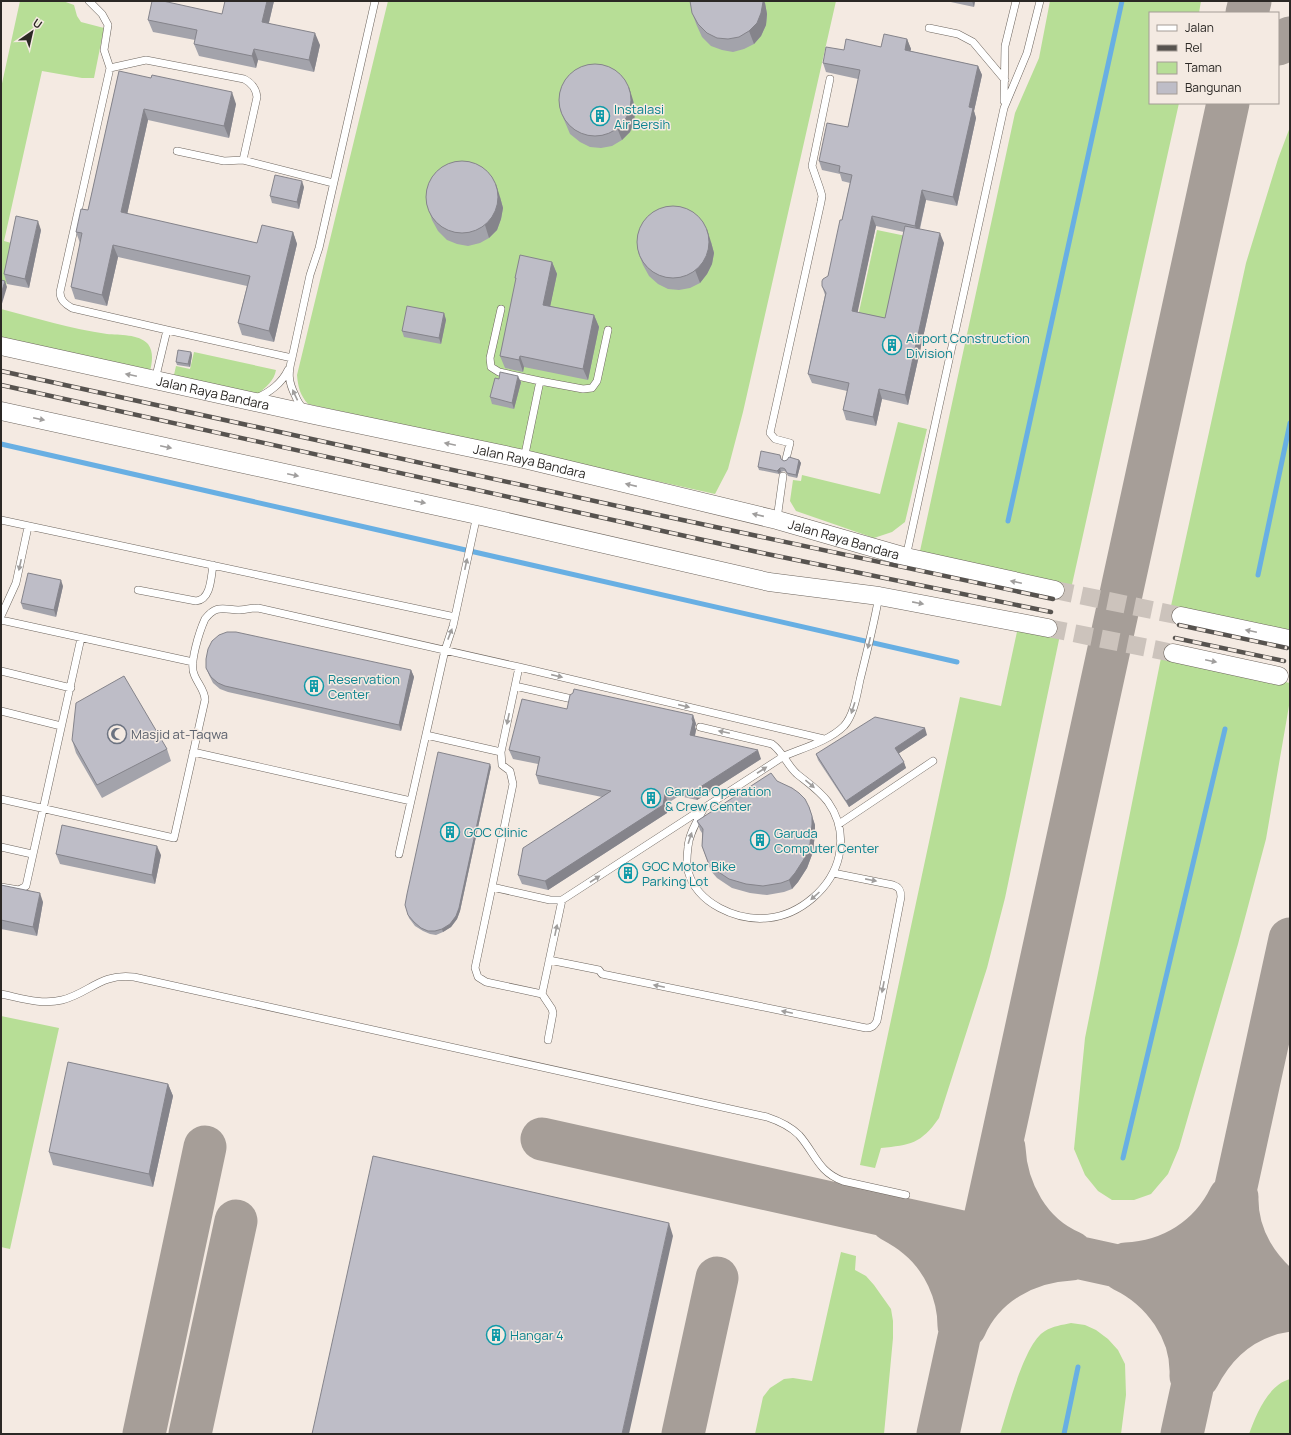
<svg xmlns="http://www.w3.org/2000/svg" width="1291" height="1435" font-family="Manrope,sans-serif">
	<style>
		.green { fill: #b7de96 }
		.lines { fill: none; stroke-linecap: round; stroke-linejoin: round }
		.stream { stroke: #68afe3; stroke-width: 5 }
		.taxiway { stroke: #a69e98; stroke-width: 43 }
		.tertiary-tunnel { stroke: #ccc3bc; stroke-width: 18; stroke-dasharray: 18 9; stroke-linecap: butt }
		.service-casing { stroke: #6d655e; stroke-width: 8 }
		.tertiary-casing { stroke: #6d655e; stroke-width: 19 }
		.service { stroke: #fff; stroke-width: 7 }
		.tertiary { stroke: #fff; stroke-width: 18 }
		.rail-casing { stroke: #57534f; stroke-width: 4.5 }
		.rail { stroke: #f4eae2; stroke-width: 3; stroke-dasharray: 9; stroke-linecap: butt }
		.wall { fill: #a3a3ab; fill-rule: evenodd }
		.shaded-wall { fill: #85848b }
		.building { fill: #bebdc7; stroke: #85848b }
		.oneway { fill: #a09e9d }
		.labels { text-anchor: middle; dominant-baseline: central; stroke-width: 3; stroke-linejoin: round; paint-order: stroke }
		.culture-label { font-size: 13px; fill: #0d838f; stroke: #f4eae2; text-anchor: start }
		.street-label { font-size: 13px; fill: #2b2825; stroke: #f4eae2 }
		.worship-label { font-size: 13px; fill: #5b616d; stroke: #f4eae2; text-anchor: start }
	</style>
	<rect width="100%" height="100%" fill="#f4eae2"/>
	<path class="green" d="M20,1h43l11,4 3,11 4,6 23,6 -10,50h-12l-40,-7 -38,170 11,3 -9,42 -5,-2v-196z
		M388,1h448l-93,411 -15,57 -13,25 -407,-90c-8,-9 -10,-17 -11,-29z
		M1050,1h151l-2,12h-49v90h29l-108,486 -144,-30 -7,-8 95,-438 24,-55z
		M1290,127v504l-119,-25 75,-343 32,-104z
		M877,230l29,6 -19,90 -39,36z
		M1,309c35,9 70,20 106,25 12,1 32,0 41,10 6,8 4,19 2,27l-149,-34z
		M194,352l82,18c-2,11 -10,17 -18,24l-84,-19 2,-9 14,3z
		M898,422l29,7 -22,93 -13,10 -18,6 -78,-27 -6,-10 3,-21 8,1 1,-6 78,19z
		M1018,627l42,8 -55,263 -18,70 -48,150c-18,26 -29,27 -58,30l-6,20 -15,-3 100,-468 41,9z
		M1161,658l129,25v17l-24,139 -28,105 -59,204 -11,26 -17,20 -17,6h-22l-14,-9 -13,-16 -11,-26 11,-111z
		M1,1016l58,12 -49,221 -9,-2z
		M841,1252l15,4 -1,14 11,6 8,9 17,24 2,12v17l-9,96h-129l8,-37 7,-9 14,-9 9,-1 19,3z
		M1071,1323l14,2 11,5 12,9 10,11 7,14 1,31 -5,39h-121c8,-24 24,-91 45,-103 8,-5 17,-6 26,-8z
		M1290,1379v55h-41c7,-19 19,-49 41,-55z"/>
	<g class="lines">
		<path class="stream" d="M1,444l956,218
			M1008,521l114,-520
			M1258,575l32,-152
			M1123,1158l102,-429
			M1064,1434l14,-67"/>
		<path class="taxiway" d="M1247,13l3,-12
			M1278,44l12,-6
			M542,1139l370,82 378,83
			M1004,1148c2,43 26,87 67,104
			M1237,1197c-1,41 22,75 53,98
			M891,1220c9,5 18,10 26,17 26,21 42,56 42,89
			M1126,1264c45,-2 84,-26 104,-67
			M1123,1270c40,19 70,61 68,106
			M965,1327c19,-43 62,-66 106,-68
			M1198,1377c19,-37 50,-62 92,-67
			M144,1434l61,-287
			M190,1434l46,-213
			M683,1434l34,-156
			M938,1434l290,-1331
			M1182,1434l108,-495"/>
		<path class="tertiary-tunnel" d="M1055,590l126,26
			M1048,628l125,25"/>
		<g class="service-casing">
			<path id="service" d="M89,1l13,13 6,11 -4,25 6,18 -50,224c0,8 5,12 12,16l95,22
				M929,28l29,6 15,8 32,38
				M110,68l36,-8 98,19c8,4 12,9 13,18l-14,63
				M1004,101l1,-55 11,-45
				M177,151l47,10 19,-1 90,23
				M501,309l-11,49 1,9 8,5 41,9
				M292,358c-4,15 -4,23 3,37 2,5 4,10 9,14
				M155,380l12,-50 125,28 18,-83 9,-27 56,-247
				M256,398c13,-5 26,-15 32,-28
				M524,459l16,-78 43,8 9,-1 5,-7 11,-51
				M786,459l4,-16 -15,-4 -5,-6 51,-231 1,-6 -2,-7 -8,-23 18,-87
				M777,519l6,-43
				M1,520l454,97
				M906,557l98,-449 23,-55 13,-52
				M138,590l58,11c15,-1 15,-24 17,-36
				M1,616l15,-33 12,-56
				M1,620l192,42
				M1,671l70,17
				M515,686l57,13
				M1,711l60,15
				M700,727l72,17c11,8 15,21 25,30 11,9 22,16 31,28 12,17 15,35 11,54 -7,32 -39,59 -71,62 -31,3 -71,-14 -80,-47 -2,-7 -1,-16 0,-24 1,-14 10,-27 16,-39
				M426,735l75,17 1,13 8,6 3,13 -21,103 58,13h12l222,-144c19,-8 45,-15 60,-30 10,-11 13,-32 16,-46 7,-28 14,-56 19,-84
				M193,752l218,49
				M501,752l18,-85
				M1,799l173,39 31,-138c0,-10 -8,-17 -11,-26 -5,-11 6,-44 11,-55 11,-14 17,-10 33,-9 6,0 13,-2 20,-2l261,59 305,72
				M839,824l94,-63
				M1,847l31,7
				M399,854l46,-204 8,-24 24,-111
				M1,887l18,3 7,-4 55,-248
				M492,887l-17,81 3,9 8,5 56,12 20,-94
				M549,960l50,10 3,4 264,54c6,0 8,-2 11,-7l24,-124c0,-7 -2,-10 -8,-12l-60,-12
				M1,994c20,4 40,11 61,6 28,-7 38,-27 72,-23l633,140c12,4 23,9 32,18 16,18 19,37 44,46l63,14
				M542,994l10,15 1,4 -5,27"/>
		</g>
		<g class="tertiary-casing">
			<g id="tertiary">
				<path id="s1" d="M1,346l313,69 210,44 253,61 129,37 149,33"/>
				<path d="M1,411l476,104 292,67 110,14 169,32"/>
				<path d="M1181,616l108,23"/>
				<path d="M1173,653l106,23"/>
			</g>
		</g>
		<use href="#service" class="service"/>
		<use href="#tertiary" class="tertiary"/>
		<g class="rail-casing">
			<path id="rail" d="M1,371l630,138 422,90
				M1,385l766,169 284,58
				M1179,625l108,23
				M1175,638l109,23"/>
		</g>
		<use href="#rail" class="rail"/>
	</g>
	<path class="wall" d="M274,1l-5,22 51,22 -6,27 -56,-12 -2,8 -57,-12 -5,-12 1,-4 -42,-8 -5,-12 74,-6z
		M946,1h29l-1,6z
		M765,3l2,11 -1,11 -5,11 -7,8 -10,5 -11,3 -11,-2 -11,-4 -9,-9 -5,-11 -5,-13z
		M907,39l4,10 -1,2 68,15 4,9 -8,36 2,7 -19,88 -31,-6 -6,29 24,14 -36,162 -26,-6 -6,27 -30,-6 -3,-10 4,-19 -35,-8 -4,-9 17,-79 -3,-9 6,-10 14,-56 8,-37 -8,-2 -2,-7 -18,-4 -3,-9 29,-34 10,-48 -32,-7 -3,-9 21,-13 37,-3zM876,226l28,6 -19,86 -28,-6z
		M119,71l117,33 -7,34 -81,-18 -21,94 130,29 36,-11 4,12 -23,98 -32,-7 -4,-12 9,-37 -129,-29 -11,49 -32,-7 -4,-12 9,-44 -4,-11 12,-22z
		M633,100l2,11 -1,11 -4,10 -8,8 -10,6 -11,2 -11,-1 -10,-5 -10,-8 -10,-24z
		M304,187l-5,22 -27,-6 -2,-7z
		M500,197l3,11 -2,11 -4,11 -8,8 -9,5 -12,3 -11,-2 -10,-4 -9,-9 -6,-11 -4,-13z
		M41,230l-12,58 -22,-4 -3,-10z
		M711,242l3,11 -2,11 -5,10 -7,9 -10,5 -11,2 -11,-1 -10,-5 -9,-8 -6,-11 -5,-13z
		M552,262l5,12 -7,32 44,9 5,12 -11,53 -64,-13 -1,5 -18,-4 -5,-12 16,-75 -1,-3z
		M444,313l2,7 -5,24 -37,-7 -2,-6z
		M191,352l1,3 -2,12 -13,-2 -1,-3z
		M499,379l22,3 -7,27 -22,-5 -2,-7z
		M781,459l3,2 15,-1 2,3 -4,15 -9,-2 -2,-4 -2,-1 -3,1 -2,2 -20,-4 -1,-3z
		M63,586l-7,31 -33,-8 -2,-6z
		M206,668l205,2 3,7 -13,54 -173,-39 -8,-3 -7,-6 -4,-8z
		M567,709l126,6 3,9 -1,3 1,3 -1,6 66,23 -64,41 -18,-4 -11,7 -1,10 -119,77 -26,-6 -4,-9 84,-78 -63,-13 -3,-9 2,-11 -25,-5 -4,-9z
		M927,735l-28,18 7,15 -57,39 -31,-47 -2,-6z
		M72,740l95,9 4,12 -69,37 -26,-45z
		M491,767l-31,144 -3,8 -6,8 -8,5 -7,3 -6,-1 -7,-3 -8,-5 -6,-8 -1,-3z
		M777,781l35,35 3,9v8l-2,19 -6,16 -9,14 -6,7 -8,3 -17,3 -17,-2 -18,-5 -15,-10 -6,-7 -9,-25v-13l-2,-3 -3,-9z
		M56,854l105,1 -6,29 -95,-20z
		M1,885l42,17 -6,34 -36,-7z
		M168,1084l5,12 -20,91 -100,-22 -4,-13z"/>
	<path class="shaded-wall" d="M267,1h7l-8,33 -4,-12z
		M763,1h1l1,2 2,11 -1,11 -5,11 -7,8 -5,-13z
		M972,1h3l-1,6z
		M315,33l5,12 -6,27 -5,-12z
		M907,39l4,10 -3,11 -3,-10z
		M254,49l4,11 -2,8 -4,-12z
		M978,66l4,9 -8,36 2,7 -19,88 -4,-9 16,-90z
		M629,87l4,13 2,11 -1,11 -4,10 -8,8 -5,-12z
		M232,92l4,12 -7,34 -5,-12z
		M144,109l4,11 -23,104 -4,-12z
		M302,181l2,6 -5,22 -2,-7z
		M496,184l4,13 3,11 -2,11 -4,11 -8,8 -4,-13z
		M922,190l4,10 -8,35 -3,-9z
		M872,216l4,10 -20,94 -4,-9z
		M38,221l3,9 -12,58 -4,-9z
		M707,229l4,13 3,11 -2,11 -5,10 -7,9 -5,-13z
		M293,232l4,12 -23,98 -5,-11z
		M940,233l4,10 -36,162 -3,-10z
		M113,245l5,12 -11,49 -5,-11z
		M552,262l5,12 -9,43 -5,-12z
		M5,281l2,6 -6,20v-13z
		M444,313l2,7 -5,24 -2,-6z
		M594,315l5,12 -11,53 -5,-11z
		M191,352l1,3 -2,12 -2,-3z
		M520,356l4,11 -1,5 -4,-12z
		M518,376l3,6 -7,27 -2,-6z
		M879,389l3,10 -6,27 -3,-9z
		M799,460l2,3 -4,15 -1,-3z
		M780,468l1,4 -2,2 -2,-3z
		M61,580l2,6 -7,31 -2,-7z
		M411,670l3,7 -13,54 -2,-6z
		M693,715l3,9 -1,3 1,3 -3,14 -3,-9z
		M925,728l2,7 -29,19 -3,-6z
		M758,750l3,9 -64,41 -3,-9z
		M904,762l2,6 -57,39 -3,-6z
		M490,764l1,3 -31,144 -3,8 -6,8 -8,5 -1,-3z
		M665,794l3,9 -1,10 -119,77 -3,-9z
		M809,807l6,18v8l-2,19 -6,16 -9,14 -6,7 -3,-9z
		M157,846l4,9 -6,29 -3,-9z
		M40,893l3,9 -6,34 -4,-9z
		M168,1084l5,12 -20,91 -4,-13z
		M669,1223l4,13 -44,198h-7z"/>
	<path class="building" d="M152,1h11l59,13 3,-13h42l-5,21 53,11 -6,27 -55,-11 -2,7 -58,-12 3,-14 -49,-10z
		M690,1h73v1l-2,11 -4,10 -8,8 -10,6 -11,2 -11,-1 -10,-5 -9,-9 -6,-11z
		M884,34l23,5 -2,11 73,16 -9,41 4,1 -20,89 -31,-7 -7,36 -43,-10 -20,95 33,7 20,-92 35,7 -35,162 -26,-6 -6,28 -30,-7 6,-27 -41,-9 18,-81 -4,-7v-5l1,-2 5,-3 12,-56h2l10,-45 -13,-3 1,-6 -21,-5 8,-38 21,4 12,-57 -37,-7 3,-16 18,3 2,-11 35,8z
		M559 100a36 36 0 1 1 72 0a36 36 0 1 1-72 0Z
		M119,71l32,7 1,-3 80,17 -8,34 -80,-17 -23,103 136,31 5,-18 31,7 -24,99 -31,-8 12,-47 -137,-31 -11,50 -31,-8 11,-54 -6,-1 5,-23 7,1z
		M426 197a36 36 0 1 1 72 0a36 36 0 1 1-72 0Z
		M275,175l27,6 -5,21 -27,-6z
		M637 242a36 36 0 1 1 72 0a36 36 0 1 1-72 0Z
		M16,216l22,5 -13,58 -21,-5z
		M520,255l32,7 -9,43 51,10 -11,54 -63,-13 -1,4 -19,-4 16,-78h-1z
		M1,280l4,1 -4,13z
		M407,306l37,7 -5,25 -37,-7z
		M178,350l13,2 -3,12 -12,-2z
		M500,372l18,4 -6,27 -22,-6 5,-19 4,1z
		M761,451l19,4 1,4 3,2 3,-1 2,-3 10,3 -3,15 -9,-2 -2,-4 -2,-1h-3l-3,3 -19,-4z
		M28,573l33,7 -7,30 -33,-7z
		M227,632h9l175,38 -12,55 -174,-39 -7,-3 -7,-6 -5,-9v-9l2,-10 4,-8 7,-6z
		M124,676l43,73 -70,36 -25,-45 4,-37z
		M574,689l119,26 -1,4 1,3 -3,13 68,15 -64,41 -18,-3 -11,6 -2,11 -118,76 -27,-6 5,-27 88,-57 -75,-16 4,-18 -31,-7 13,-51 45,10 3,-14 3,-2z
		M875,717l50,11 -30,20 9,14 -58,39 -30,-47z
		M438,752l52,12 -31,144 -3,8 -6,8 -8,5 -7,2h-7l-7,-3 -7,-6 -6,-7 -3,-10 2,-11z
		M771,773l6,8 15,7 7,5 6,6 4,8 3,9v8l-2,20 -6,15 -9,14 -6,7 -8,3 -18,3 -17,-2 -17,-5 -15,-10 -6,-7 -6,-16 1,-17 -6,-8z
		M62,825l95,21 -5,29 -96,-21z
		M1,885l39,8 -7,34 -32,-7z
		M68,1062l100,22 -19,90 -100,-22z
		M373,1156l296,67 -47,211h-310z"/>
	<defs><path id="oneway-solid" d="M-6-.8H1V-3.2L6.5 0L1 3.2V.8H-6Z"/></defs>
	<g class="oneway">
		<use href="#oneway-solid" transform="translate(131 375) rotate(-168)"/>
		<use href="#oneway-solid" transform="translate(295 395) rotate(-115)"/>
		<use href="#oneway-solid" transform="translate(39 419) rotate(12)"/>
		<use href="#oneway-solid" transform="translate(450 444) rotate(-168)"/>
		<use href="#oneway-solid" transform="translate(166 447) rotate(12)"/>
		<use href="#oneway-solid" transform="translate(293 475) rotate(12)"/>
		<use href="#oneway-solid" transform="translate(631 485) rotate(-167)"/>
		<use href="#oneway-solid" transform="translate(420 502) rotate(12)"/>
		<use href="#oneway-solid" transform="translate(758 515) rotate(-167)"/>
		<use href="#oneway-solid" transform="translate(466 564) rotate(-78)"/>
		<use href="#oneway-solid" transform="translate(20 565) rotate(102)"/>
		<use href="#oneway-solid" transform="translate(1016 582) rotate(-168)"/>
		<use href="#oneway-solid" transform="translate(918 603) rotate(11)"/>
		<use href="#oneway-solid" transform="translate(1251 631) rotate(-168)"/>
		<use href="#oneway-solid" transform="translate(450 634) rotate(-69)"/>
		<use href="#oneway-solid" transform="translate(869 643) rotate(103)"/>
		<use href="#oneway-solid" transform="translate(1211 661) rotate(12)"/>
		<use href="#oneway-solid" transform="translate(557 676) rotate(13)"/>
		<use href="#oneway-solid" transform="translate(684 706) rotate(13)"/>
		<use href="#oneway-solid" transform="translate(853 708) rotate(108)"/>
		<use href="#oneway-solid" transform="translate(508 719) rotate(102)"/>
		<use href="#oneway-solid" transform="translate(724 732) rotate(-168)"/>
		<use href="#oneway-solid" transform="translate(762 770) rotate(-33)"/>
		<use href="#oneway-solid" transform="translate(810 784) rotate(40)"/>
		<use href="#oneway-solid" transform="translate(690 838) rotate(-72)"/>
		<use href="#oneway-solid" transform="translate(595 879) rotate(-33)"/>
		<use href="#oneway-solid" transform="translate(871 880) rotate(11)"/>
		<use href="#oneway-solid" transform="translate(815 896) rotate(138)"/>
		<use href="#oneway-solid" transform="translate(556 930) rotate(-78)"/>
		<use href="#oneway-solid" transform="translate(659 986) rotate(-168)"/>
		<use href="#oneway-solid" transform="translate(883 987) rotate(101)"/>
		<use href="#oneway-solid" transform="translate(787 1012) rotate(-168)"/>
	</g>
	<defs>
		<g id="building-ring" transform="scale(1)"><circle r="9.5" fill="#f4eae2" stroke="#0f9aa8" stroke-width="1.5"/><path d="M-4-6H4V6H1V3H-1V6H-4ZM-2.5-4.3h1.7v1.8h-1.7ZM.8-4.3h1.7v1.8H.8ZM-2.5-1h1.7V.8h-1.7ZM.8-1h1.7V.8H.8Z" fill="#0f9aa8"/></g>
		<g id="mosque-ring" transform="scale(1)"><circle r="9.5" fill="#f4eae2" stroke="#6b7280" stroke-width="1.5"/><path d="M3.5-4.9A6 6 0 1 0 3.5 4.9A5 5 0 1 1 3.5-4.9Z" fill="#6b7280"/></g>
	</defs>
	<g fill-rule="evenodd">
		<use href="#building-ring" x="600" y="116"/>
		<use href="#building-ring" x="892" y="345"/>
		<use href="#building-ring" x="314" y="686"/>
		<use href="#mosque-ring" x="117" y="734"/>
		<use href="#building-ring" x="651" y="798"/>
		<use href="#building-ring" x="450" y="832"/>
		<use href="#building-ring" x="760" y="840"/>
		<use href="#building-ring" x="628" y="873"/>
		<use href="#building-ring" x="496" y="1335"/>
	</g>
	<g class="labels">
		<g class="culture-label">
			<text x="614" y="109">Instalasi<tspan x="614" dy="15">Air Bersih</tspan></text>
			<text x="906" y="338">Airport Construction<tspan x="906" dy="15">Division</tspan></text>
			<text x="328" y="679">Reservation<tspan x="328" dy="15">Center</tspan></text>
			<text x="665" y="791">Garuda Operation<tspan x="665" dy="15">&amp; Crew Center</tspan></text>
			<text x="464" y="832">GOC Clinic</text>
			<text x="774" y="833">Garuda<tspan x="774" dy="15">Computer Center</tspan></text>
			<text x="642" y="866">GOC Motor Bike<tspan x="642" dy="15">Parking Lot</tspan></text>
			<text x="510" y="1335">Hangar 4</text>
		</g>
		<g class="street-label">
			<text stroke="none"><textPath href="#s1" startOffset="217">Jalan Raya Bandara</textPath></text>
			<text stroke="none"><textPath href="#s1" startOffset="541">Jalan Raya Bandara</textPath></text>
			<text stroke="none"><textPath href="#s1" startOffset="865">Jalan Raya Bandara</textPath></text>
		</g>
		<g class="worship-label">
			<text x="131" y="734">Masjid at-Taqwa</text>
		</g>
	</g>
	<rect width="1291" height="1435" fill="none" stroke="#2b2825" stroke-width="4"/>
	<rect x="1149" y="12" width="130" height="92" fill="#f4eae2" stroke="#a49c96"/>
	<rect x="1157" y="25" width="20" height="6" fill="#ffffff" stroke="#a49c96"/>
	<text x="1185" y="32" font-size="12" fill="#2b2825">Jalan</text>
	<rect x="1157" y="45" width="20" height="6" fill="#57534f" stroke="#a49c96"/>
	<text x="1185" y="52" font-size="12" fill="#2b2825">Rel</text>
	<rect x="1157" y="62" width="20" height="12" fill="#b7de96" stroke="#a49c96"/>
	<text x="1185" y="72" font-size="12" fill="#2b2825">Taman</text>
	<rect x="1157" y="82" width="20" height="12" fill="#bebdc7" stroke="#a49c96"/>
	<text x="1185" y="92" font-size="12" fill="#2b2825">Bangunan</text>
	<g transform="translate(32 32) rotate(34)" stroke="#f4eae2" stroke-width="3" paint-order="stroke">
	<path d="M0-3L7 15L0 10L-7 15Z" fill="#2b2825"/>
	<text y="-6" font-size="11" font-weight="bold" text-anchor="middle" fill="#2b2825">U</text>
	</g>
</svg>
